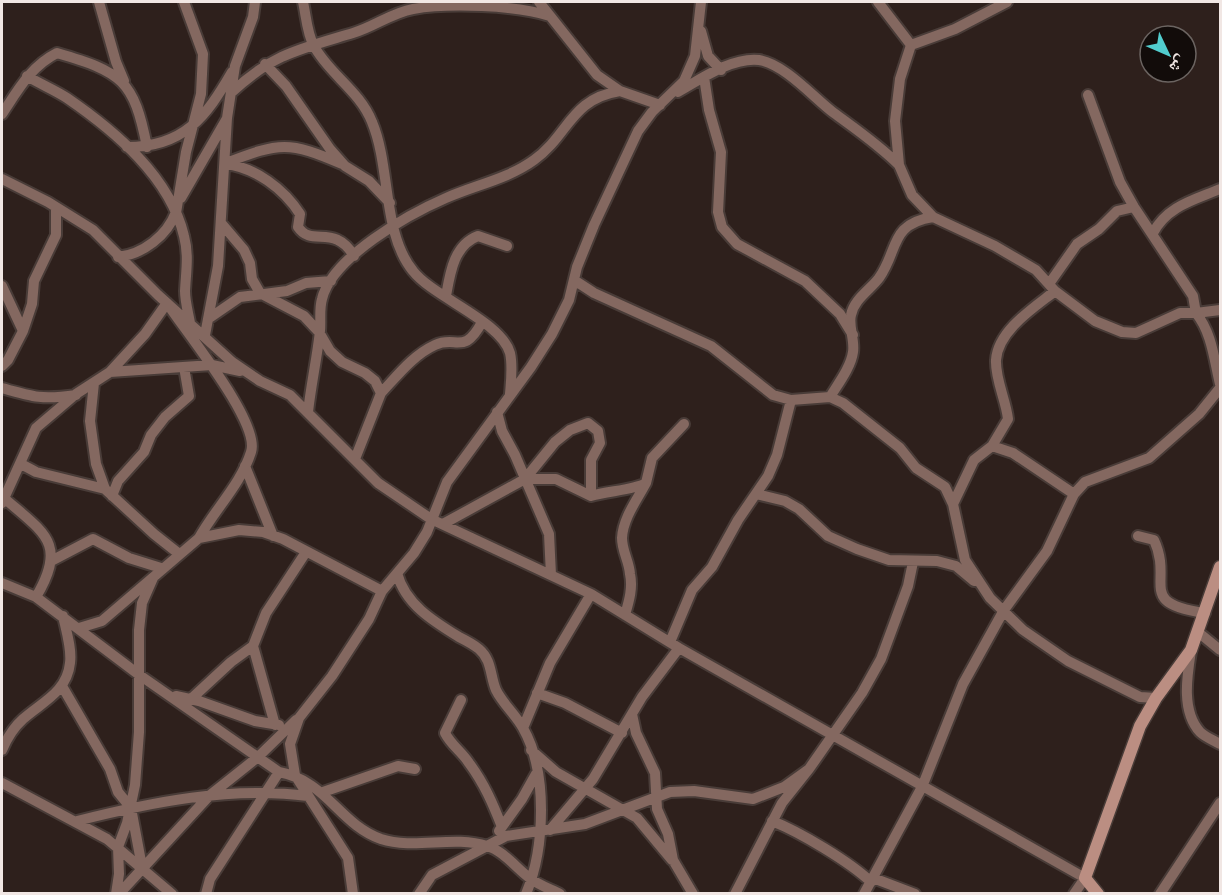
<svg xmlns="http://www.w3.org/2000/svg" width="1222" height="895" font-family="'Times New Roman','Noto Naskh Arabic',serif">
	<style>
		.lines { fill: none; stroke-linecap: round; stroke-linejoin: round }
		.street-casing { stroke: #493c38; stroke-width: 14 }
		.secondary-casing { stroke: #493c38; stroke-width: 15 }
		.street { stroke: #846860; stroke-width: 10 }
		.secondary { stroke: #bb8e82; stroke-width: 12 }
	</style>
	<rect width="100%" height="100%" fill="#2e201c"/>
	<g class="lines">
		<g class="street-casing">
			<path id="street" d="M99,2l17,60 8,19
				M303,2c3,13 4,32 11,44 15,28 46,45 58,76 19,45 10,111 41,149 20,26 88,50 97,82 3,13 1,28 0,41
				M539,2l58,73 23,16 40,14
				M878,2l33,43 -11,34 -5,42 4,44 13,30 21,22 62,29 41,24 19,21 40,30 27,11 14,1 44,-20h16c16,20 18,46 24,71
				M701,31l7,25 13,14
				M911,45l44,-16 52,-27
				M265,64l21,22 44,63 15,17 24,15 21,22
				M27,76c13,8 28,14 40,22 48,33 103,79 117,138 5,19 2,35 1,55 0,10 3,21 5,32
				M704,77l5,33 12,42 -3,60 4,15 15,17 68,37 35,33 13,21
				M678,92c23,-13 54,-35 81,-32 26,4 56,39 75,53 23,17 45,32 65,52
				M231,93c41,-39 69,-44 122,-60 21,-6 38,-20 60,-24 35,-6 103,-4 137,7
				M1088,95l32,87 14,25 59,89 3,17 24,-3
				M2,114c16,-24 29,-48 55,-61 65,19 77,27 90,94
				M127,147c57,0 79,-30 105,-75
				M226,163c54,-21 63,-22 116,1
				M225,164c30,3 59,25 75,50l-2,13c14,21 36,-4 56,29
				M2,179l46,23 45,28 65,65 74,67 28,19 30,14 88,88 53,36 160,75 88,54 406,230 -11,16
				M181,198l45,-78
				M176,213l10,-61 15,-58 2,-40 -19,-52
				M221,223l23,27 6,13 2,16 8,14 44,23 15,16 11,19 12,11 23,11 10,8 6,12 -26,66
				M1153,233c14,-27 41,-33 67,-44
				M118,257c25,-3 49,-21 58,-45
				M574,280l20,13 117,53 62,49 18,5 39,-3 13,6 57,45 16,20 29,19 8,17 12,56 25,38 33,32 45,31 72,36 16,1
				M1049,284l28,-40 22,-15 18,-18 17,-4
				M2,286l21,45
				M446,296c4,-23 8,-51 32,-60l29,10
				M208,319l32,-22 47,-6 19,-8 25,-2
				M205,335l13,-69 9,-148 8,-52 18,-49 2,-15
				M2,366l6,-6 15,-29 9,-27 2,-23 22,-46v-28
				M110,372l102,-7 28,6
				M94,383l-4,38 6,43 9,25 49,45 24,19
				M2,388c31,9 40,12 74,7
				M381,393c16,-17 32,-38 54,-48 21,-10 29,11 47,-23
				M830,397c8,-13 21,-30 23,-45 2,-12 -5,-26 -2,-37 3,-16 19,-25 28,-37 20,-28 10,-54 54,-61
				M308,412c3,-27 9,-54 12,-81 1,-10 -1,-22 2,-32 10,-42 87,-85 124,-101 29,-13 62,-19 88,-38 35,-25 36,-61 86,-69
				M497,412l5,19 13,24 34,79 2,41
				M992,446l21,7 61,41
				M21,464l15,8 69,17
				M245,466l28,70
				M525,479h31l35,17c17,-5 43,-6 55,-13l6,-25 32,-34
				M756,494l29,7 14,8 29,27 29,13 32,11 48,1 19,5 18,15
				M112,496l6,-15 26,-29 7,-17 14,-18 24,-21 -5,-29
				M4,498c40,35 64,45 32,99
				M2,503l34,-75 40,-34 34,-22 35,-38 22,-31c18,28 94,120 84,149 -10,32 -36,57 -52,86
				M953,504l21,-44 18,-14 16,-27c-2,-19 -13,-40 -12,-59 2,-30 39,-53 59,-69
				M443,524l82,-45 30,-37 15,-12 18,-7 10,8 2,12 -9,17v36
				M1138,536l16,4c20,43 -19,63 51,73
				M53,560l40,-21 36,19 32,10
				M397,573c8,31 36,48 62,64 6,3 14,7 20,12 13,11 11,27 17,41 7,14 19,24 27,38 25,44 22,120 3,166
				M2,583l34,14 102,77 141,98c48,9 60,52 102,67 34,11 72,-4 106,7 17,5 30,23 44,33 8,6 19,10 29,15
				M625,615c4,-14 8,-27 5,-41 -1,-13 -8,-23 -8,-36 1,-20 15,-38 24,-55
				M79,628l23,-7 97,-83 40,-8 24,2 20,7 99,52
				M1198,632l22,18
				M670,642l22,-52 20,-23 26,-47 30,-44 9,-21 14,-55
				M1191,651c-4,25 -10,60 9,81 5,5 15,9 20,12
				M62,686l48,83 8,23 13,16 11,59
				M537,693l28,10 57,30
				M176,696l23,5 56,20 24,4
				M191,699l40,-37 22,-16
				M461,700l-16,33c6,12 17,19 24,30 15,20 24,41 33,64
				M632,714l4,19 19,40 2,36 11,25 5,26 20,34
				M275,725l-22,-79 13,-33 40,-61
				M523,728l27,-65 41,-69
				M2,750c5,-12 11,-22 21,-31 19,-17 44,-27 47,-56 2,-14 -4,-33 -7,-47
				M531,750l25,22 81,46 35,42
				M2,783l105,56 65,55
				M323,792l75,-26 17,3
				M77,821c75,-19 154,-35 231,-25
				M772,821c28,11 78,41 99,61
				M550,830l43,-51 49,-82 37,-49
				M499,831l23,-32 14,-25
				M873,878l42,16
				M116,894l3,-20 -1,-27 9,-24 8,-38 4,-53v-102l3,-27 11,-25
				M119,894l90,-98 49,-39 38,-37
				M206,894l4,-15 69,-107
				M353,894l-5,-36 -53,-83 -5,-31 9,-26 33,-42 37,-57 13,-28 32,-38 13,-21 20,-50 84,-115 21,-33 17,-34 8,-33 17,-42 44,-94 14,-19 32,-31 11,-25 6,-54
				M419,894l13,-19 74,-39 79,-12 85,-32 24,-1 59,8 31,-12 25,-18
				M735,894l47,-91 27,-34 53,-76 19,-34 27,-73 5,-24
				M864,894l58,-107 41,-103 41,-74 43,-59 27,-57 11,-12 64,-24 50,-44 21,-26
				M1160,894l60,-91"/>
		</g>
		<g class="secondary-casing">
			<path id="secondary" d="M1098,894l-13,-16 55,-152 16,-28 35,-48 29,-83"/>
		</g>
		<use href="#street" class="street"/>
		<use href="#secondary" class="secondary"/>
	</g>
	<rect width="1222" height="895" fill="none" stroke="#f1e7e4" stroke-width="6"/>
	<g transform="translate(1168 54) rotate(134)"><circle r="28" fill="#120c0a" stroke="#6b6461" stroke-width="1.5"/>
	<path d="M0-4.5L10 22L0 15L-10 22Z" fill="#52cdce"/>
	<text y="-9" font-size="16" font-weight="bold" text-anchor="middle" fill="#f1e7e4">ش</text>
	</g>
</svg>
